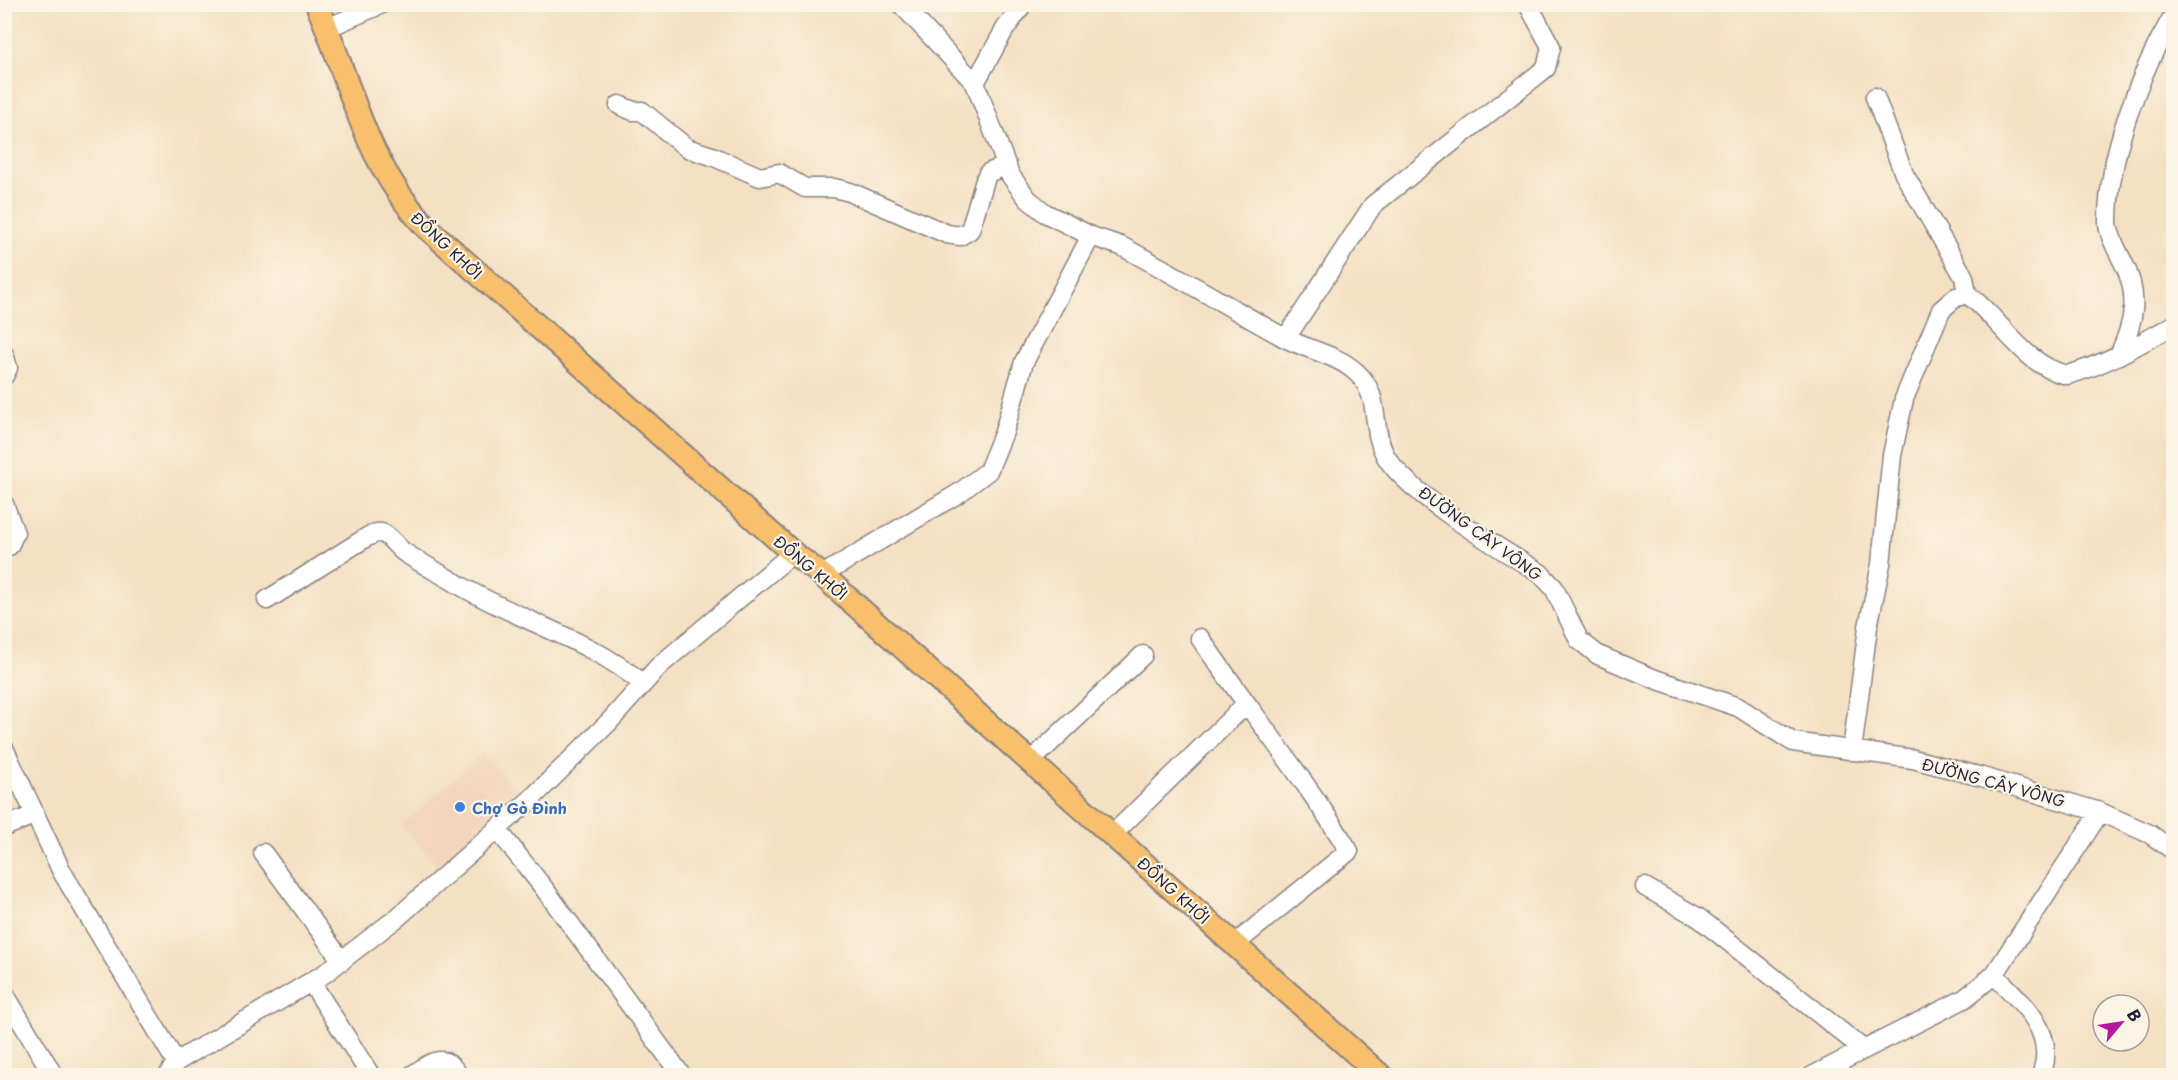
<svg xmlns="http://www.w3.org/2000/svg" width="2178" height="1080" font-family="'Playpen Sans',sans-serif">
	<style>
		.built { fill: #f2d5bd }
		.lines { fill: none; stroke-linecap: round; stroke-linejoin: round }
		.minor-casing { stroke: #8b817f; stroke-width: 21 }
		.major-casing { stroke: #8b817f; stroke-width: 26 }
		.minor { stroke: #fff; stroke-width: 18 }
		.major { stroke: #f8bf6c; stroke-width: 22 }
		.shop-dot { fill: #3f7fe0; stroke: #fcf5e5; stroke-width: 2 }
		.labels { text-anchor: middle; dominant-baseline: central; stroke-width: 4.5; stroke-linejoin: round; paint-order: stroke }
		.street-label { font-size: 15px; fill: #22223b; stroke: #fcf5e5 }
		.shop-label { font-size: 15px; font-weight: bold; fill: #366cbe; stroke: #fcf5e5; text-anchor: start }
	</style>
	<rect width="100%" height="100%" fill="#fcf5e5"/>
	<filter id="ink" filterUnits="userSpaceOnUse"><feTurbulence type="fractalNoise" baseFrequency=".0167" numOctaves="2"/><feDisplacementMap in="SourceGraphic" scale="12" xChannelSelector="R" yChannelSelector="G"/><feConvolveMatrix kernelMatrix="1 2 1 2 8 2 1 2 1" color-interpolation-filters="sRGB"/></filter>
	<filter id="wash" filterUnits="userSpaceOnUse"><feTurbulence type="fractalNoise" baseFrequency=".008" numOctaves="4" result="noise"/><feDisplacementMap in="SourceGraphic" scale="24" xChannelSelector="R" yChannelSelector="G"/><feGaussianBlur stdDeviation="1.35" result="paint"/><feColorMatrix in="noise" values="0 0 0 0 0 0 0 0 0 0 0 0 0 0 0 0 0 1.4 0 .05"/><feComposite in="paint" operator="in"/></filter>
	<g filter="url(#wash)">
		<rect width="100%" height="100%" fill="#f4e0c3"/>
		<path class="built" d="M483,753l34,37 -80,76 -35,-41z"/>
	</g>
	<g filter="url(#ink)">
		<g class="lines">
			<g class="minor-casing">
				<path id="minor" d="M901,4l74,79 35,92 18,24 17,14 46,23 30,10c55,29 108,61 162,91 24,13 53,17 73,35 26,23 14,55 29,83 21,38 116,94 155,118l14,15 25,52 19,15 57,24 83,28 55,35 120,17 69,18 118,35 50,22 24,17
					M327,28l55,-24
					M975,83l30,-54 18,-25
					M1875,97l29,77 60,103 3,17
					M619,105l14,6h9l45,37 25,8 48,21 19,-4 26,15h29l16,4 97,42 13,2 10,-6 15,-50 3,-7 19,-8
					M1286,338l87,-133 173,-137 5,-21 -23,-43
					M4,354l4,14 -4,8
					M2119,355c16,-34 21,-62 3,-95 -6,-12 -14,-26 -14,-39 0,-67 32,-149 66,-207
					M4,504l11,29 -6,13 -5,2
					M822,575l137,-82 29,-22 16,-39 20,-70 67,-126
					M267,600l100,-63c6,-3 11,-6 17,-3 8,4 13,14 21,19 16,10 34,20 51,30 60,37 132,55 186,100
					M1200,638c49,72 104,139 149,213l-114,93
					M4,748l58,124 114,190
					M1852,751l16,-124 13,-63 11,-109 12,-56 37,-89 15,-13 11,-3c34,25 57,72 100,81 38,-10 72,-31 107,-50
					M1031,761l112,-106
					M4,827l30,-12
					M497,829l46,58 139,189
					M1113,834l132,-129
					M263,853l79,108
					M1645,887l54,31 164,131
					M1994,975c25,24 61,55 49,94
					M311,982l60,94
					M4,993l50,83
					M168,1076l8,-14 148,-88 74,-57 132,-117 79,-78 50,-56 134,-113
					M411,1076c19,-13 33,-26 48,0
					M1812,1076l152,-77 30,-24 106,-163"/>
			</g>
			<g class="major-casing">
				<path id="major" d="M317,4c35,82 46,156 109,223l367,326 29,22 559,501"/>
			</g>
			<use href="#minor" class="minor"/>
			<use href="#major" class="major"/>
		</g>
	</g>
	<circle class="shop-dot" cx="460" cy="807" r="6"/>
	<g class="labels">
		<g class="street-label">
			<text transform="translate(447 245) rotate(43)">ĐỒNG KHỞI</text>
			<text transform="translate(1481 533) rotate(36)">ĐƯỜNG CÂY VÔNG</text>
			<text transform="translate(811 567) rotate(40)">ĐỒNG KHỞI</text>
			<text transform="translate(1994 782) rotate(15)">ĐƯỜNG CÂY VÔNG</text>
			<text transform="translate(1174 890) rotate(42)">ĐỒNG KHỞI</text>
		</g>
		<g class="shop-label">
			<text x="472" y="807">Chợ Gò Đình</text>
		</g>
	</g>
	<rect width="2178" height="1080" fill="none" stroke="#fcf5e5" stroke-width="24"/>
	<g transform="translate(2121 1023) rotate(61)"><circle r="28" fill="#fcf5e5" stroke="#a5a1a1" stroke-width="1.5"/>
	<path d="M0-4.5L10 22L0 15L-10 22Z" fill="#b5179e"/>
	<text y="-9" font-size="16" font-weight="bold" text-anchor="middle" fill="#22223b">B</text>
	</g>
</svg>
